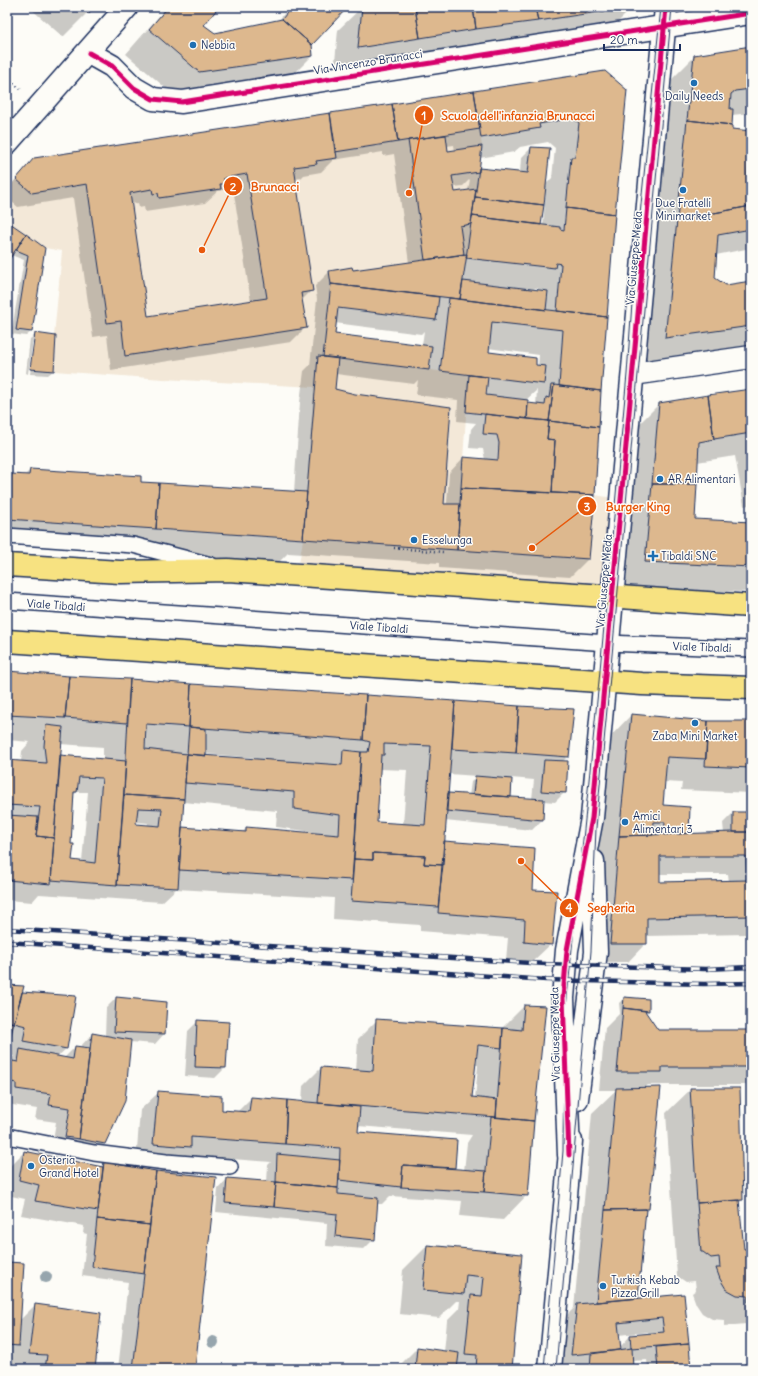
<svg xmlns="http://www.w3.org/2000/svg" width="758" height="1376" font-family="Delius,sans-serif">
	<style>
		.built { fill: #f3e8d8 }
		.shadow { fill: #0003; fill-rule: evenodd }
		.building { fill: #ddb88e; stroke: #1b2f5e; fill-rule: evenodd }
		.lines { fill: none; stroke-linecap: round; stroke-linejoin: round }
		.service-casing { stroke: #1b2f5e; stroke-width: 18 }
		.minor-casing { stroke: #1b2f5e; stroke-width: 25 }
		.tertiary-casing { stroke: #1b2f5e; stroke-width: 25 }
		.primary-casing { stroke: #1b2f5e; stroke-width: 25 }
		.path { stroke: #1b2f5e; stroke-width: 2.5; stroke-dasharray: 1 3; stroke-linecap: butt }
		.service { stroke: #fdfcf7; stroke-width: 15 }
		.minor { stroke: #fdfcf7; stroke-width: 22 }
		.tertiary { stroke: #fdfcf7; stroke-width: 22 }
		.primary { stroke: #f7e281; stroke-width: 22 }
		.tram { stroke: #1b2f5e; stroke-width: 1 }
		.rail-casing { stroke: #1b2f5e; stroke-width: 4.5 }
		.rail { stroke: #fdfcf7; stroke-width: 3; stroke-dasharray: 9; stroke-linecap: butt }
		.cycleway-casing { stroke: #fdfcf7; stroke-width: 8 }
		.cycleway { stroke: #d6006c; stroke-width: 5 }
		.tree { fill: #96a5ad }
		.poi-dot { fill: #1f6fb2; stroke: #fdfcf7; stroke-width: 1.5 }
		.labels { text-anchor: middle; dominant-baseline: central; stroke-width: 3; stroke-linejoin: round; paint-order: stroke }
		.poi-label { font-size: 11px; fill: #1b2f5e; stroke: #fdfcf7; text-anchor: start }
		.street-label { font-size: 11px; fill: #1b2f5e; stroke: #fdfcf7 }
		.leader { fill: none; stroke: #e8590c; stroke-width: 1.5 }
		.callout-dot { fill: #e8590c; stroke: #fdfcf7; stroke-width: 1.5 }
		.mark-label { font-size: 12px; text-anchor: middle; font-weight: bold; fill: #fff }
		.callout-label { font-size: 12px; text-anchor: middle; font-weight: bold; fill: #e8590c; stroke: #fdfcf7; stroke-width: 3; stroke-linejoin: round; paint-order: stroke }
	</style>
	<rect width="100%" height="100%" fill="#fdfcf7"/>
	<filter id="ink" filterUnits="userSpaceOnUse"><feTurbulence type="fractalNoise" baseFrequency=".025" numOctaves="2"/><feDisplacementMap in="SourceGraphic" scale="8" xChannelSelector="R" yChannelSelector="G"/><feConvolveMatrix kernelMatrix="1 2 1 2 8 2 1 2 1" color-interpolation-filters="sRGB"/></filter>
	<g filter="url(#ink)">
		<path class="built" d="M474,91l8,55 -22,153 -129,-15 -8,72 146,19 -8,112 134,8 18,3 -10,95 -305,-23 5,-31 11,-152 -151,-8 -109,-8 2,-34 -2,-1 8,-85 -17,-3 -38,-27v-31l27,-32z"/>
		<path class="shadow" d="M7,7h5l-5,5z
			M31,7h62l-30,30 -33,-29z
			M167,7h53l-5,4 -12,14 12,9 63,-13 12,-14h57l-36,38 1,11 -24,24 -113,16 -49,-42z
			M362,7h271l-19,19 -280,46 4,-42z
			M682,7h41l-42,6z
			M751,47v66l-19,2 -1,15 20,2v29l-4,6 -1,13 5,6v62l-35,7 -2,23 12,8 25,-4v64l-109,15 28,-280 25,-25z
			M626,90l-23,262 -15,207 -18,18 -131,-9v-5l-151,-10 -10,10 -271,-19v-65l5,-4h13l5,-5 110,13 154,9 6,-90 4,-31 6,-6 7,-66 -2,-13 15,-15h22l57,-8 -15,-109 -11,2v-4l-50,8 -12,12 -17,3 -3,3 -7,1 18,111 -11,11 5,26 -15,15 -180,28 -4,-35 -14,2 -20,-139 -55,9 -11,-9v-9l27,-30zM548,142l7,6 -3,30 -7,7 -14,-37 -10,10 -1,15 -42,-4 2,-11 34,-6 6,-5zM454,145l1,6 -7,2 -1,-7zM470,179l-2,12 -14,3 -1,-7 10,-1zM233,188l18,114 -103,15 -17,-113 7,-1 1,5 5,-1 1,5 60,-9 13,-12zM544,190l2,1 -3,35 -3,-2zM535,288h3l-1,3 -5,-1zM335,323l86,11 3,-3 -2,14 -88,-10zM488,348l51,7 -1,11 -50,-13zM336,374l78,10 4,-4 -2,15 42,5 -1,21 19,2 -5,6 -2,19 14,1 2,11 -22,-2 -14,15 -2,30 -4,2 -109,-115zM537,390l-1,15 -8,-1 -1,2v-7z
			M7,222l16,16 3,-2 18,13 -13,83 -5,4 -15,-2 13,-74 -13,-5 -4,5z
			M35,335l18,36 -5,4 -18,-1 5,-36h-2l-5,36 -2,-1 4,-34z
			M751,390v202l-47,-1 -83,-5 14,-158 24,-24zM735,456l9,50 5,-1 -1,17 -55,-2 4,-58z
			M7,672l566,38 -5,46 -6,6 3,30 -10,10 -12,-1 -1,19 -10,10 -87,-9 -1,21 88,49 19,53 -19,18 -26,-2 2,-22 -88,-7v-6l-87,-6 1,-21 -158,-9 -14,13 -123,-8 -7,8 -25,-2v-139l14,1 1,-11 8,-9 -23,-2zM60,744l43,3v13l-43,-4zM205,754l51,4v2l-52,-4zM379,769l28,1 -4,55 -27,-2zM449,774l28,2 -6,6 -2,14 -22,-2zM511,778l23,2 -2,19 -23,-1zM77,792h11l-6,70 -11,-1 -2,-16 4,-50zM183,802l94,9 -1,16 30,4 -1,2 -58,-5 -6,5 -60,-3zM135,822l13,1 -1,3 -12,-1z
			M631,715l77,7h43v71l-70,-3 1,-7 -18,-1 -2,24 26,27 -2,2 38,-1 -1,-11 10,-10h18v117l-4,4 -101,2v7l-18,19h-36l3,-102 12,-120zM659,874h69l1,8 -70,1z
			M7,986l13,10 54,1 -8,52 -9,8 7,1 11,-11 4,1 13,-14 13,2 1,-28 10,-10 50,4 -2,32 -9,10 -25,-2 -26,102 -14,14 -39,-7 5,-29 -21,-3 2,-10 -30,-5v-43h2l5,-5 -5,-1 3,-15 -3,-1 -2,7z
			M624,998l24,13 -3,2 13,18h93v54h-103l-4,3 4,121 -3,3 -8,87 47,-4 6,74h-42l-1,-9 -15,1v8h-51l1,-3 -22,3 3,-50 11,-11 18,-195 24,-23h-17l6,-62 15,-15 -1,-10zM648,1332l1,3 -19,1 -10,11 -2,-12z
			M524,1006l21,1 -18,188 -24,25 -43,-4 2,-15 -72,-5 -8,8h-5l-3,35 -10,10 -38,-3 1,-23 -111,-11 2,-23 9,-10 40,3 1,-17 3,-3 -90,-7 -10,10 -35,-3 4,-52 19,-18 62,19 16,1 14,-14 51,5 1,-17 18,-18 35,3 2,-32 19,-19 124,9zM475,1065h3l-3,34 -4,-1zM358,1126l114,9 -5,8 -3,28 -12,-2 2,-2 -97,-34z
			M198,1021l27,47 -10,10 -30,-2 3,-45z
			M691,1089l51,111 -4,4 5,46 8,15v54l-5,5 -22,2v-6l-12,-1 -10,-6 -6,-9 -4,-11 4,-3 -1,-9 -9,1 -9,-6 -11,-163z
			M24,1152l76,16 4,-5 90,206h-76l10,-87 -46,-6 5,-42 -4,-1 1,-7 -63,-11 4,-16 -18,-4v-13l3,-16z
			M427,1246l94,9 -10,114h-115l21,-21 27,4 3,-31 12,-12 1,-8h-4l-17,17 -40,-4 4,-44z
			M7,1263l13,57 15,-15 59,64h-87z
			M751,1364v5h-5z"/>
		<path class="building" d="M81,7h13l-6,7z
			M168,7h51l-15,18 11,8 67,-14 30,26 1,11 -114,16 -50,-43z
			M292,7h56l-36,38 -30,-26z
			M362,7h53l5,31 -62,10z
			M415,7h58l3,22 -56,9z
			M473,7h62l3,14 -62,8z
			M535,7h49l1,7 -47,7z
			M584,7h50l-49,7z
			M751,46v43l-16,2 -4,3 -1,15h3l-1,16 -45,-5 7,-65z
			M605,71l22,19 -12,124 -49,-6 5,-51h4l4,-34 -6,-5 -34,6 1,4 -59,10 -7,-47z
			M474,91l6,38 -82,13 -6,-38z
			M392,104l6,38 -63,10 -5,-39z
			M330,113l7,45 -21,3 1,3 -23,3 19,124 -12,2 6,35 -182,28 -4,-35 -14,2 -20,-139 -55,9 -16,-14 18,-21zM247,174l20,124 -119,18 -18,-123 22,-4 1,5 5,-1 1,5 62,-9 -1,-5h4v-6z
			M687,120l45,5v4l19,2v33h-2l-2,15 4,5v22l-74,14z
			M446,135l2,16 34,-5 -3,26 -27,4 3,16 21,-3 -5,35 -11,2 4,28 -39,6 -17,-120z
			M531,147l19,1 -6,57 -69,-8 4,-29 49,5z
			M475,197l69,8 -3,20 -69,-9z
			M751,206v23l-33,6 -3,43 11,7 25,-4v45l-86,12 12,-118z
			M566,208l49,6 -8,103 -50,-6 4,-47 -5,-1 -1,5 -89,-10 6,-42 88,11v2l4,1z
			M7,221l19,13 -19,29z
			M26,234l19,14 -13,84 -16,-2 12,-75 -12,-5z
			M467,254l-7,45 -129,-15 -2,-13 23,-4 1,3z
			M463,281l85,10 -2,19 -86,-11z
			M331,284l108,13 -3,23 -98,-12 -3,26 97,12 -3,24 -106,-13z
			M449,298l158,19 -6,74 -42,-5 4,-56 -71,-8 -3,30 47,6v7l10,1 -2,18 -104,-13z
			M35,333l21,3 -2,35 -24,-2z
			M318,356l20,2 -3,31 20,5 96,13 -7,97h16l-3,46 -154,-11z
			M469,375l19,2 -2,18 42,5 -1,19 -61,-7z
			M551,385h3l-5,36 -22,-2 1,-16 17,2 1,-8 3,1z
			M554,385l47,6 -2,36 -50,-6z
			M751,389v44l-37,6 -6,-44z
			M708,395l6,44 -15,3 -2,42h-45l7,-81z
			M485,414l64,7 -2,18 8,1 -3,53 -91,-5 2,-31 35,3 1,-17 -2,-8 -14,-1z
			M549,421l50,6 -4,68 -43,-2 3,-53 -8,-1z
			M30,469l111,7v6l18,1 -3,46 -149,-10v-15l4,-30 18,1z
			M159,483l148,9 -4,47 -147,-10z
			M652,484h45l-2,35 56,3v45l-106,-5z
			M461,488l134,7 -6,64 -132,-9z
			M7,671l62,5 -4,42 -58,-3z
			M69,676l61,3 -3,44 -62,-5z
			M130,679l61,5 -2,43 -43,-3 -1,25 42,5 -3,45 -60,-4z
			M191,684l175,11 -3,45 -174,-13z
			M366,695l89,6 -12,164 -19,-1 1,-8 -52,-3v7l-19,-1 7,-107h7l2,-10 -7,-2zM384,744l47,2 -6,79 -48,-3 4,-67h3z
			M455,701l64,5 -3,47 -64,-4z
			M519,706l55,3 -5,48 -53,-4z
			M631,714l77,7 -2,38 -39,-2 -4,48 27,2 -1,26 -25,2 1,-13h-11l-1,13 -34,1z
			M708,721h43v47l-46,-2z
			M46,725l17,2 -9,111 -18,-2 4,-29 -33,-2v-45l39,3 -2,-17z
			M189,727l17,2v27l-19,-2z
			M343,750l18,2 -9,128 -173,-10 3,-43 64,5v-5l93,8 1,-20 -46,-6v-17l-109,-9 2,-29 155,11z
			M60,755l66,6 -9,124 -66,-5zM79,777l23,1 -7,85 -23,-3 2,-16h-3l3,-52h3z
			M544,760l24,1 -2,32 -25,-2z
			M475,776l37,3 -1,18 -38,-3z
			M448,793l96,6 -1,21 -97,-9z
			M124,795l60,4 -6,89 -61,-3zM138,808l24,1 -2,17 -24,-2z
			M733,812h18v20h-18z
			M7,815l31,2 -2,19 18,2 -3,46 -44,-4z
			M733,832h18v84l-104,2v26h-37l9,-108zM660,856h86l1,24 -87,2z
			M444,841l91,7 -2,42 24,1 -5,54 -28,-3 1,-22 -87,-7z
			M373,853l52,3 -1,8 19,1 -5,42 -87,-6 3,-42 19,1z
			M7,985l17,1 -10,37 -7,-2z
			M22,992l54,4 -9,53 -44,-8 3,-15 -12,-3z
			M116,997l51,5 -2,32 -51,-2z
			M624,997l25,2v12l-26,-3z
			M524,1005l22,1 -12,115 -38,-4 7,-89 19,2z
			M623,1008l22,3 13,19h93v37h-89v5h-45z
			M376,1019l127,9 -1,20 -24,-3 -6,52 25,3 -1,17 -178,-14 3,-36 52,4z
			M197,1020l32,2 -3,46 -31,-1z
			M7,1021l7,2 -7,27z
			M92,1033l39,7 -6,61 -20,43 -26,-5z
			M75,1046l15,2 -11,91 -14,-2 5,-29 -21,-3 2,-11 -35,-5v-6l-9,-2v-21l11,2 2,-13 53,10z
			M661,1087l-12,122 -44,1 11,-122z
			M690,1088h50l3,112 -46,3z
			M158,1091l64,5v14l27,2 2,-15 36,3 -2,44 -94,-7v10l-38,-3z
			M287,1100l73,7 -2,25 99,8 -2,28 -52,-3 -2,22 -62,-7 1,-32 -55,-4z
			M491,1117l43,4 -6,75 -44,-4z
			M24,1151l79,16 -5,44 -63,-10 4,-16 -20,-5z
			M277,1154l63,6 -2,28 -62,-6z
			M104,1162l52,9 -6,54 -53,-6z
			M403,1165l83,6 -2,21 -83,-5z
			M156,1171l60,6 -21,192h-62z
			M227,1178l49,4 -2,25 -49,-4z
			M276,1182l62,6v6l40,4 -3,42 -40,-4 2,-22 -63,-7z
			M739,1200l5,49 6,-1 1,11v43h-3v-6l-11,-1 -11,-6 -6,-10 -4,-11h4l-1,-11 -8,1 -8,-6h-2l-4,-49z
			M646,1209l-8,89 -42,4 9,-92z
			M97,1219l53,6 -6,49 -52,-7z
			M427,1245l95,9 -10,115h-36l1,-14 -12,-1 6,-59 11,1 2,-19 -18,-2 -2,19 -41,-4z
			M7,1262l17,1 -5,83 -12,-1z
			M684,1294l5,50 -58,4 -1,-13 34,-3 -2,-14 -44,5 3,27 -50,5 6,-51z
			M35,1304l66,9 -6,56h-50l2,-14 -18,-1z
			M689,1344l2,25h-33l-2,-22z
			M417,1347l42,6 -2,16h-42z
			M632,1348l1,21h-43l1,-15z"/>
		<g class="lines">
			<g class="service-casing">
				<path id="service" d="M7,536l126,9 78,20
					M7,601l601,42 143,6
					M7,1136l87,17 72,9 64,5"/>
			</g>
			<g class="minor-casing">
				<path id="minor" d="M89,53l23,13 22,22 19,11 29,3 569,-89
					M7,143l120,-136
					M633,374l118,-17"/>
			</g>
			<g class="tertiary-casing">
				<path id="tertiary" d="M577,1099l19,-147 -3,-91
					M569,1155l-6,-157 4,-48 25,-132 74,-811
					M550,1369l21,-228"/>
			</g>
			<g class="primary-casing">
				<path id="primary" d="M7,565l113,7 108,-2 523,36
					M7,641l635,43 109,4"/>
			</g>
			<path class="path" d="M7,79l15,11
				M394,548l49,4"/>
			<use href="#service" class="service"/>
			<use href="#minor" class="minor"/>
			<use href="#tertiary" class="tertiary"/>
			<use href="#primary" class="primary"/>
			<path class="tram" d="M544,1369l19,-218 1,-111 3,-42 32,-317 28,-307 7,-100 27,-267
				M556,1369l35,-418 5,-123 76,-821"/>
			<g class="rail-casing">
				<path id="rail" d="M7,929l539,35 159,5 46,-2
					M7,942l539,38 158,4 47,-1"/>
			</g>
			<use href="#rail" class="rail"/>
			<g class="cycleway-casing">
				<path id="cycleway" d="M89,53l23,13 22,22 19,11 29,3 569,-89
					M569,1155l-6,-157 4,-48 25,-132 74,-811"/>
			</g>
			<use href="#cycleway" class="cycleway"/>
		</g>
		<g class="tree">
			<circle cx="46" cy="1277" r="6"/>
			<circle cx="213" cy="1342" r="6"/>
		</g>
	</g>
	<g class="poi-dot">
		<circle cx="193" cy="45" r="4"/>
		<circle cx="694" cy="83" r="4"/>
		<circle cx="683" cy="190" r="4"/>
		<circle cx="660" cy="479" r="4"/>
		<circle cx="414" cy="540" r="4"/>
		<path d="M651 550h4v4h4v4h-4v4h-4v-4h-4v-4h4z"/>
		<circle cx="695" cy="723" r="4"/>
		<circle cx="625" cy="822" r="4"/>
		<circle cx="31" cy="1166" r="4"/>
		<circle cx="603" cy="1286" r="4"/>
	</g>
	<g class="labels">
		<g class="poi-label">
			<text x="201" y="45">Nebbia</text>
			<text x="694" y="96" text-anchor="middle">Daily Needs</text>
			<text x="683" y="203" text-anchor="middle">Due Fratelli<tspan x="683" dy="13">Minimarket</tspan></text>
			<text x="668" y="479">AR Alimentari</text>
			<text x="422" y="540">Esselunga</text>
			<text x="661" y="556">Tibaldi SNC</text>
			<text x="695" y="736" text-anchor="middle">Zaba Mini Market</text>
			<text x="633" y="816">Amici<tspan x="633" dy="13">Alimentari 3</tspan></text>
			<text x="39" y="1160">Osteria<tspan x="39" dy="13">Grand Hotel</tspan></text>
			<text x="611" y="1280">Turkish Kebab<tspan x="611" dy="13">Pizza Grill</tspan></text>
		</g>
		<g class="street-label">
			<text transform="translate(368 62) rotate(-9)">Via Vincenzo Brunacci</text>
			<text transform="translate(634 258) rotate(-85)">Via Giuseppe Meda</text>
			<text transform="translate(604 581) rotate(-85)">Via Giuseppe Meda</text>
			<text transform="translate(56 605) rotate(4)">Viale Tibaldi</text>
			<text transform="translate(379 627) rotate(4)">Viale Tibaldi</text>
			<text transform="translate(702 647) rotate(2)">Viale Tibaldi</text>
			<text transform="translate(555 1034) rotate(-91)">Via Giuseppe Meda</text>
		</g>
	</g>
	<path class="leader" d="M409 193L424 115M202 250L233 186M532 548L587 506M521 861L569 908"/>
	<g class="callout-dot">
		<circle cx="409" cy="193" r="4"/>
		<circle cx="202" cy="250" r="4"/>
		<circle cx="532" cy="548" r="4"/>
		<circle cx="521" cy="861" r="4"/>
		<circle cx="424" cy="115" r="10"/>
		<circle cx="233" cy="186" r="10"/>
		<circle cx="587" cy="506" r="10"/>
		<circle cx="569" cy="908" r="10"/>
	</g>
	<g class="mark-label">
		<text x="424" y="120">1</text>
		<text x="233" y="191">2</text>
		<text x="587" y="511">3</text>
		<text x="569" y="912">4</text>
	</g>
	<g class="callout-label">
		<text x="518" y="120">Scuola dell'infanzia Brunacci</text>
		<text x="275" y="191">Brunacci</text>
		<text x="638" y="511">Burger King</text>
		<text x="611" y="912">Segheria</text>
	</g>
	<rect width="758" height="1376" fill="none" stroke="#fdfcf7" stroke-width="24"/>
	<rect x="12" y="12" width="734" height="1352" fill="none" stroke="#1b2f5e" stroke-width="1.5" filter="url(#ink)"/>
	<path d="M604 44v6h76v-6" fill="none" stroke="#1b2f5e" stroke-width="2"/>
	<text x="610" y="44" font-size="12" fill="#1b2f5e" stroke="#fdfcf7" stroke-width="3" paint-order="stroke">20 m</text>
</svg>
